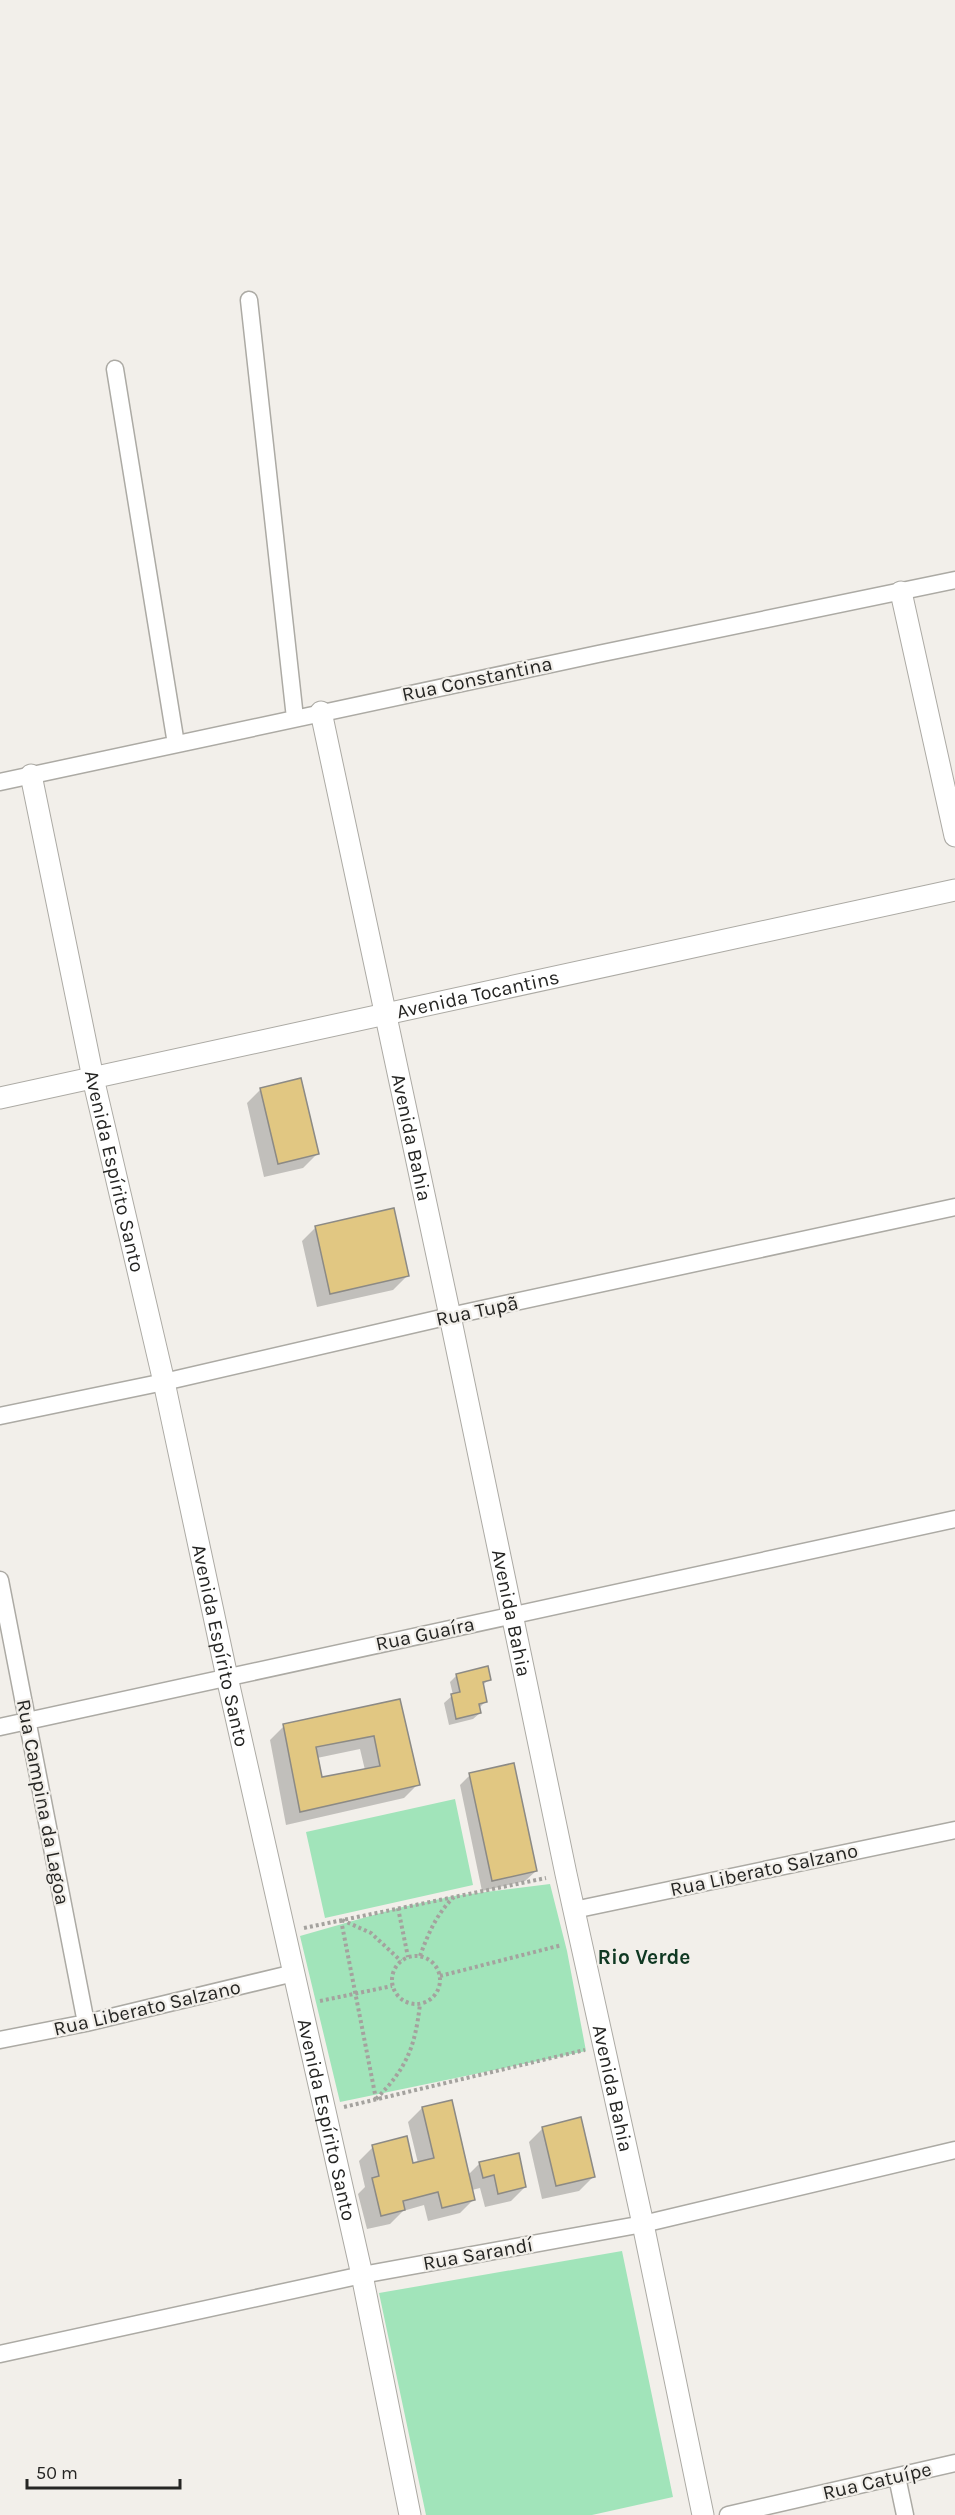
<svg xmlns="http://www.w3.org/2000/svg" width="955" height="2515" font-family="Karla,sans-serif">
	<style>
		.green { fill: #a1e4ba }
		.shadow { fill: #0003; fill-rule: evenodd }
		.building { fill: #e1c782; stroke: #8c8a85; stroke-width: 1.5; fill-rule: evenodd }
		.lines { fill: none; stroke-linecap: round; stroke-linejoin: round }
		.minor-casing { stroke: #acaaa4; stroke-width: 19 }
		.tertiary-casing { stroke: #acaaa4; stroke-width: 23 }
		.path { stroke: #a4a29e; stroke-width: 4; stroke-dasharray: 3 3; stroke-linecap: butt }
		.minor { stroke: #fff; stroke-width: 16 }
		.tertiary { stroke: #fff; stroke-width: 21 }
		.labels { text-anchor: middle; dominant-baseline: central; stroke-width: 4.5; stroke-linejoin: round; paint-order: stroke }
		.street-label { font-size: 20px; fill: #252523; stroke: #f2efea }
		.neighbourhood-label { font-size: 21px; font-weight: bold; fill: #0f3822; stroke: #f2efea }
	</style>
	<rect width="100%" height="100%" fill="#f2efea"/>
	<path class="green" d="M455,1799l18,86 -148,33 -19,-86z
		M550,1884l17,67 19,100 -246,51 -40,-166 98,-28 56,-12z
		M622,2251l51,246 -81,18h-166l-47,-222z"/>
	<path class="shadow" d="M261,1089l56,65 -14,14 -39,9 -17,-74z
		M316,1227l91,49 -14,14 -76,17 -15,-66z
		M457,1675l32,4 -7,7 4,15 -7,7 1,5 -7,6 -24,6 -5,-22 9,-8 -3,-13z
		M399,1701l19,83 -14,14 -118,27 -16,-85 14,-14zM360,1749l5,21 -44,9 -4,-21z
		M470,1775l66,96 -11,10 -43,10 -22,-106z
		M422,2108l46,67 12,-12 45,24 -14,14 -26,6 -5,-19 -8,2 2,9 -14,14 -32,8 -4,-16 -21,6 -13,13 -23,5 -9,-35 7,-7 -6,-26 14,-14 39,18 6,-2 -10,-41z
		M543,2128l50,49 -14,14 -37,8 -13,-57z"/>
	<path class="building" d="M301,1078l18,76 -41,10 -18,-76z
		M394,1208l15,68 -79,18 -15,-68z
		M488,1666l3,14 -8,2 4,20 -8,2 2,9 -25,6 -5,-25 9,-2 -4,-18z
		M400,1699l20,86 -120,27 -17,-88zM374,1736l6,30 -58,11 -6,-30z
		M514,1763l23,108 -45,10 -23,-108z
		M452,2100l23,100 -33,8 -4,-16 -35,9 2,9 -24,6 -9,-38 7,-2 -7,-31 35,-9 6,27 21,-5 -12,-51z
		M581,2117l14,60 -39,9 -14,-59z
		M519,2153l7,34 -28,7 -4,-19 -11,3 -4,-16z"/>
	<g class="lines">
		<g class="minor-casing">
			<path id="minor" d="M249,300l46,418
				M115,369l61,375
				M0,782l598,-128 357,-74
				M0,1416l164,-34 286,-66 505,-109
				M0,1580l86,443
				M0,1727l955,-208
				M574,1910l381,-80
				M0,2040l86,-17 208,-50
				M0,2354l362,-79 281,-51 312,-74
				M897,2477l8,38
				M728,2515l227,-52"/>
		</g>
		<g class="tertiary-casing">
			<g id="tertiary">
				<path d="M901,592l54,244"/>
				<path id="s1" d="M321,712l129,604 116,558 77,350 60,291"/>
				<path id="s2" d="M31,775l62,303 71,304 63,295 135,598 48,240"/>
				<path id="s3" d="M0,1098l955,-208"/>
			</g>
		</g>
		<path class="path" d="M398,1908l10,49
			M341,1920l35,179
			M342,1920l29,13 30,28
			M304,1928l242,-50
			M392 1980a24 24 0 1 1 48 0a24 24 0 1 1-48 0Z
			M420,1956c8,-22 17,-43 34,-59
			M440,1976l122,-31
			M320,2001l72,-15
			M376,2099c31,-31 39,-52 44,-95
			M344,2107l241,-57"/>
		<use href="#minor" class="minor"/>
		<use href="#tertiary" class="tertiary"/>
	</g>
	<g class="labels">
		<g class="street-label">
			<text transform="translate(477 679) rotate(-12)">Rua Constantina</text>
			<text stroke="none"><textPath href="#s3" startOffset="489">Avenida Tocantins</textPath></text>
			<text stroke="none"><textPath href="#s1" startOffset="435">Avenida Bahia</textPath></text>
			<text stroke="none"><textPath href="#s2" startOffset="405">Avenida Espírito Santo</textPath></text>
			<text transform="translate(477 1311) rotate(-12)">Rua Tupã</text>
			<text stroke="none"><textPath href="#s1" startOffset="921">Avenida Bahia</textPath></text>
			<text transform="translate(425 1634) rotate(-12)">Rua Guaíra</text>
			<text stroke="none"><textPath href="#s2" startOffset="891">Avenida Espírito Santo</textPath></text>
			<text transform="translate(43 1802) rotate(79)">Rua Campina da Lagoa</text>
			<text transform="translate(764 1870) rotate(-12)">Rua Liberato Salzano</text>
			<text transform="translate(147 2008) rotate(-13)">Rua Liberato Salzano</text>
			<text stroke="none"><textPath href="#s1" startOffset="1407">Avenida Bahia</textPath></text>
			<text stroke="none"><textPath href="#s2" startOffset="1377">Avenida Espírito Santo</textPath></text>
			<text transform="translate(478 2254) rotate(-10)">Rua Sarandí</text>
			<text transform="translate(877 2481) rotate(-13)">Rua Catuípe</text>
		</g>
		<g class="neighbourhood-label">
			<text x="644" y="1957">Rio Verde</text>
		</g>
	</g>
	<path d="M27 2479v9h153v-9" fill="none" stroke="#252523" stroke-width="3"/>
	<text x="36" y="2479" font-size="18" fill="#252523" stroke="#f2efea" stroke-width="4.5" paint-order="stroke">50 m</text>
</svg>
